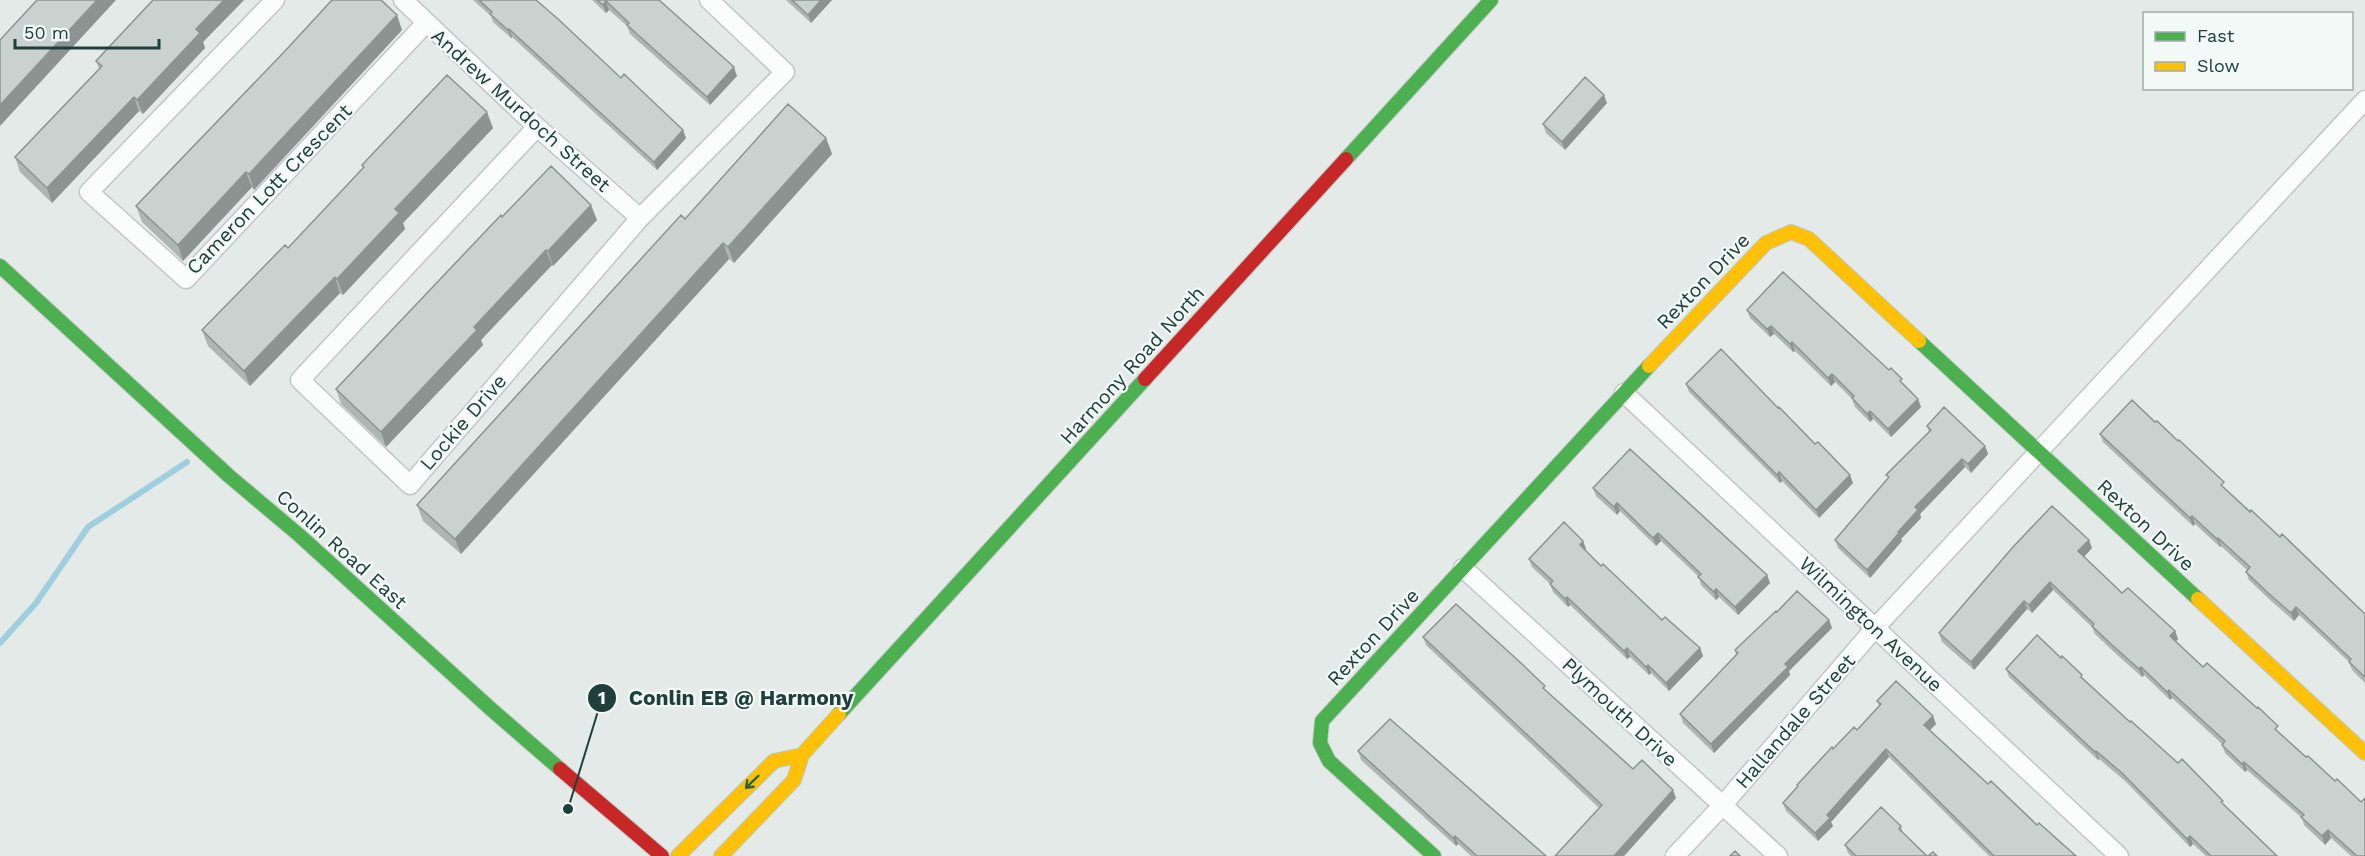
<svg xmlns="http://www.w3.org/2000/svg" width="2365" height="856" font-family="'Work Sans',sans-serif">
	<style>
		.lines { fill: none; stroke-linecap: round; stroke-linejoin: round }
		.stream { stroke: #9fcfde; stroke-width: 6 }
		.street-casing { stroke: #c1c7c5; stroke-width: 21 }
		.fast-casing { stroke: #bfc8c6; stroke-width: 16 }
		.slow-casing { stroke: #bfc8c6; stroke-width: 16 }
		.jam-casing { stroke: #bfc8c6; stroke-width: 16 }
		.street { stroke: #fbfcfc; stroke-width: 18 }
		.fast { stroke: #4caf50; stroke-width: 14 }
		.slow { stroke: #ffc107; stroke-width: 14 }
		.jam { stroke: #c62828; stroke-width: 14 }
		.wall { fill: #aeb5b2 }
		.shaded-wall { fill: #8d9391 }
		.building { fill: #cad2cf; stroke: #8d9391; stroke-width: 1.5 }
		.oneway { stroke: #2c6141 }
		.labels { text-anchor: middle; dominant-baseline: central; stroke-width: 4.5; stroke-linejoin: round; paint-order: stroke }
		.street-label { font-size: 20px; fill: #1f403a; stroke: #f2f9f6 }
		.leader { fill: none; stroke: #1f403a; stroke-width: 2 }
		.callout-dot { fill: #1f403a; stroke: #f2f9f6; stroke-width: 2 }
		.mark-label { font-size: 18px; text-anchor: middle; font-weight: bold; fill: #fff }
		.callout-label { font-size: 21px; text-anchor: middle; font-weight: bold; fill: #1f403a; stroke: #f2f9f6; stroke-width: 4.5; stroke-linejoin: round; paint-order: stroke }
	</style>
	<rect width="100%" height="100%" fill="#e4eae8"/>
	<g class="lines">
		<path class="stream" d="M0,643l36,-40 52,-76 99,-65"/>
		<g class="street-casing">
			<path id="street" d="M275,0l-186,192 97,87 240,-256
				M403,0l134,127 103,91
				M537,127l-237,253 110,105 230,-267 145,-146 -76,-72
				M1624,393l495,463
				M1463,568l315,288
				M1675,856l47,-50 153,-178 490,-528"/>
		</g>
		<g class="fast-casing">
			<path id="fast" d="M1346,159l145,-159
				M0,266l229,210 70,59 193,175 68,59
				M1919,341l279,258
				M839,714l306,-335
				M1434,856l-105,-95 -9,-18 2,-22 327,-355"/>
		</g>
		<g class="slow-casing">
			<path id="slow" d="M1649,366l117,-123 25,-11 18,7 110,102
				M2198,599l167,154
				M678,856l96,-95 28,-6
				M721,856l73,-76 8,-25 37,-41"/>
		</g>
		<g class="jam-casing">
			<path id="jam" d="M1145,379l201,-220
				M560,769l102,87"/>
		</g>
		<use href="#street" class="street"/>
		<use href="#fast" class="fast"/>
		<use href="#slow" class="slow"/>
		<use href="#jam" class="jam"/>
	</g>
	<path class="wall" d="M153,0h91l-41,42 2,6 -62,66 -4,-3 -87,92 -32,-31 -5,-15 84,-88 -3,-8z
		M473,0h63l150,138 -29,32 -145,-133 -1,1 -18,-16 -2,-6z
		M592,0h67l78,76 -27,29 -80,-71 -3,-8 -18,-16 -3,3z
		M786,0h46l-21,23z
		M402,30l-148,160 -2,-3 -69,74 -41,-39 -6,-16z
		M1607,103l-42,47 -19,-17 -3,-9z
		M493,128l-90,95 2,6 -62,66 -3,-2 -90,93 -42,-40 -6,-16 86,-82 75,-79 -1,-4z
		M826,138l6,16 -98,109 -5,-4 -268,295 -38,-33 -6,-16 268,-286z
		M502,217l95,3 -44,46 -1,-1 -71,75 2,5 -97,102 -45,-43 -5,-15z
		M1747,310l157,75 14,14 3,8 -30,30 -18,-18 -3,3 -15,-15 -3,-8 -17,-17 -4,4 -36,-35 -2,1 -19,-18 -4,3 -20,-19z
		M1686,384l92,24 37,36 35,31 3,8 -34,35 -37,-37 -2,2 -91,-91z
		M1927,426l58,20 3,8 -17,19 -6,-6 -45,47 1,4 -20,21 1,2 -32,37 -32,-30 -3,-8 53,-62 -2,-3 43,-43z
		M2100,434l127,56 138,124v69l-13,-13 -3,-8 -50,-47 -5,6 -24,-21 -21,-20 -3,-8 1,-2 -26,-24 -1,1 -25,-23 -2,2 -90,-84z
		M1593,488l174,87 3,8 -32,32 -19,-18 -3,3 -15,-15 -2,-8 -38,-36 -5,5 -36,-35 -3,4 -21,-19z
		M1583,541l3,8 -1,1 16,16 61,54 38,28 3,8 -34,35 -18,-18 -2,2 -19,-18 -3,2 -57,-54 -2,2 -15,-15 -3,-8 -18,-17 -3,-8z
		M2092,548l-8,9 38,36 53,38 3,8 -2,3 27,25 78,67 84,122h-14l-20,-18 -6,7 -21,-20 -2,-7 -55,-48 -2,2 -20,-19 -3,-8v-1l-50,-46 -2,2 -26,-25 -2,2 -27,-24 -20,-19 -3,-7 -39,-37 -21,23 -5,-4 -53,61 -32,-28 -3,-9z
		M1777,612l52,8 3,8 -43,43 1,4 -76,78 -31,-30 -3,-9 56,-59 -1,-5z
		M1423,637l123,54 87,78 43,29 -52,58h-69l44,-48 -173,-163z
		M2061,658l69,64 95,84 52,50h-71l-13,-12 -3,3 -65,-66 -26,-22 -1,1 -89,-83 -3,-8z
		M1877,701l59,23 -6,6 58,54 88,72h-87l-100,-99 -58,65 2,4 -15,15 -32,-30 -3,-8 15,-16 -1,-2 36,-36 24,-19 22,-24z
		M1358,751l188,105h-75l-13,-12 -2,2 -95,-86z
		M1901,826l2,7 24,23h-76l-3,-3 -3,-8z"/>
	<path class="shaded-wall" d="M97,0h19l-116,126v-21z
		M224,0h20l-41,42 2,6 -62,66 -6,-14 59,-71z
		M821,0h11l-21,23 -3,-8z
		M606,1l3,9 -3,3 -3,-8z
		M397,15l5,15 -148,160 -5,-16z
		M509,29l3,8 -1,1 -3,-8z
		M734,67l3,9 -27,29 -3,-8z
		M1604,95l3,8 -42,47 -3,-8z
		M134,97l5,14 -87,92 -5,-15z
		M487,112l6,16 -90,95 2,6 -62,66 -6,-16 58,-70z
		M683,130l3,8 -29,32 -3,-8z
		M826,138l6,16 -98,109 -6,-16z
		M246,172l6,15 -69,74 -5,-16z
		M591,205l6,15 -44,46 -5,-15z
		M723,243l6,16 -268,295 -6,-15z
		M546,250l6,15 -71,75 2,5 -97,102 -5,-15 93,-105z
		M335,277l5,16 -90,93 -6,-15z
		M1771,326l3,8 -4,3 -3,-8z
		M1792,342l3,9 -2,1 -3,-8z
		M1832,374l3,8 -4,4 -3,-8z
		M1918,399l3,8 -30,30 -3,-8z
		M1870,411l3,8 -3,3 -3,-8z
		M1985,446l3,8 -17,19 -3,-9z
		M1962,459l3,8 -45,47 1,4 -20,21 1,2 -32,37 -3,-8 48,-63z
		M1779,472l3,9 -2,2 -3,-8z
		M1850,475l3,8 -34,35 -3,-8z
		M1617,503l3,8 -3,4 -3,-8z
		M2192,516l3,8 -2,2 -3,-8z
		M1658,533l3,8 -5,5 -3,-8z
		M2218,538l3,8 -1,1 -3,-8z
		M2089,540l3,8 -11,12 -3,-9z
		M1583,541l3,8 -3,4 -3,-8z
		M1767,575l3,8 -32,32 -3,-8z
		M2050,582l3,8 -21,23 -3,-8z
		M1716,589l3,8 -3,3 -2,-8z
		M1567,597l3,8 -2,2 -3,-8z
		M2024,601l3,8 -53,61 -3,-8z
		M2296,607l3,8 -5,6 -3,-8z
		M1829,620l3,8 -43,43 1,4 -76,78 -3,-9 74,-80z
		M2175,631l3,8 -5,5 -3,-8z
		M1627,648l3,9 -3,2 -3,-8z
		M1700,648l3,8 -34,35 -3,-8z
		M1648,665l3,8 -2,2 -3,-8z
		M2141,667l3,8 -2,2 -3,-8z
		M2169,690l3,8 -2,2 -3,-8z
		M1933,716l3,8 -9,9 -3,-8z
		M1886,749l3,8 -58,65 2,4 -15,15 -3,-8 12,-18z
		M2096,751l3,8 -1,1 -3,-8z
		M2244,762l3,8 -2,2 -3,-8z
		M1673,790l3,8 -52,58h-10z
		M2328,830l3,8 -6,7 -3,-9z
		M1455,836l3,8 -2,2 -3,-8z
		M2190,836l3,8 -3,3 -3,-8z"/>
	<path class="building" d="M37,0h60l-97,105v-65z
		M153,0h71l-28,29 4,4 -63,67 -3,-3 -87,91 -32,-31 87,-91 -6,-5z
		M332,0h49l16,15 -148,159 -3,-2 -68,73 -42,-39 149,-155z
		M479,0h57l22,19 63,59 3,-4 59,56 -29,32 -145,-133 -1,1 -18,-16 2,-2z
		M597,0h62l75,67 -27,30 -80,-72 2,-2 -23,-22 -3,4z
		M792,0h29l-13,15z
		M447,75l40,37 -92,97 4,4 -62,66 -2,-2 -91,94 -42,-41 83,-85 3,3 76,-81 -2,-2z
		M1585,77l19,18 -42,47 -19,-18z
		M788,104l38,34 -98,109 -5,-4 -268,296 -38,-34 264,-290 4,4z
		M551,166l40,39 -43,46 -2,-1 -72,77 3,3 -96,102 -45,-43 165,-174 1,2z
		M1783,272l106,98 2,-2 11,11 -2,2 18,18 -30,30 -18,-18 -3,3 -15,-16 2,-2 -22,-22 -4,4 -36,-36 -2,2 -19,-18 -4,3 -20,-19z
		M1721,349l57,59 1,-1 36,37 3,-2 32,33 -34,35 -37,-38 -2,3 -91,-91z
		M2132,400l23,22 2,-1 21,20 1,-1 45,42 -3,3 29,27 1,-2 29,27 2,-3 83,80v63l-16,-15 2,-3 -55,-52 -5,6 -24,-21 -21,-20 4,-5 -32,-29 -1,1 -25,-23 -2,2 -90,-84z
		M1944,407l41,39 -17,18 -6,-5 -47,48 3,3 -20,22 1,1 -32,37 -32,-30 54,-63 -3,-2 45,-45 -4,-4z
		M1630,449l137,126 -32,32 -19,-18 -2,3 -16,-15 3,-3 -43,-41 -5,5 -36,-35 -3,4 -21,-19z
		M2052,506l37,34 -11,11 44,42 6,-5 47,43 -5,5 33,31 4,-4 50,45 1,-1 20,19 -3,3 31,28 2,-1 27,25 2,-2 24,23 4,-4v58h-8l-29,-26 -6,6 -21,-19 3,-2 -60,-53 -2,2 -20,-19 3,-4 -56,-51 -2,2 -26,-25 -2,2 -27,-24 -20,-19 2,-2 -44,-42 -21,23 -5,-4 -53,61 -32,-29 74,-86z
		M1564,522l19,19 -3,4 21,21 2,-2 59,56 3,-3 35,31 -34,35 -18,-18 -2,2 -19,-19 -3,3 -57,-54 -2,2 -15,-15 3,-3 -24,-22z
		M1797,591l32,29 -44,44 3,3 -77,77 -31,-30 58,-61 -3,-3 41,-39 1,1z
		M1456,604l66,60 23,22 -2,2 90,81 9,-9 31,30 -59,66h-59l47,-51 -179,-168z
		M2037,635l24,23 1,-2 20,19 -1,2 49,45 1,-1 47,42 4,-4 41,42 -2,1 56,54h-66l-21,-20 -3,3 -65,-66 -26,-22 -1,1 -89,-83z
		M1896,681l37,35 -9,9 64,59 3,-3 46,44 2,-2 37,33h-82l-108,-107 -59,66 3,3 -15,15 -32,-30 15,-17 -1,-1 35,-38 1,2 21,-22 3,3 24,-26 -4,-3z
		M1390,719l156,137h-69l-22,-20 -2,2 -95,-87z
		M1881,807l20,19 -2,3 28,27h-71l-11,-11z
		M1735,851l5,5h-10z
		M1933,852l4,4h-9z"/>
	<defs><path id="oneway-shaft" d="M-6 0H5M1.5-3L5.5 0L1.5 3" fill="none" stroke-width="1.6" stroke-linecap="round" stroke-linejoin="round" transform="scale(1.5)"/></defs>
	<use class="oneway" href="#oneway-shaft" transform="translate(752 782) rotate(136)"/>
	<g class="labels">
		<g class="street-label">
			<text transform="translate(521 110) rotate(42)">Andrew Murdoch Street</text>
			<text transform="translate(269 189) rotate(-46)">Cameron Lott Crescent</text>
			<text transform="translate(1703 281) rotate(-46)">Rexton Drive</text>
			<text transform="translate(1132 365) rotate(-48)">Harmony Road North</text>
			<text transform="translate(463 422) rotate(-49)">Lockie Drive</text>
			<text transform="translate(2146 525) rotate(43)">Rexton Drive</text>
			<text transform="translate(342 549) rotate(42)">Conlin Road East</text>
			<text transform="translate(1871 624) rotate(43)">Wilmington Avenue</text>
			<text transform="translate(1373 637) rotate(-47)">Rexton Drive</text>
			<text transform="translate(1620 712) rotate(43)">Plymouth Drive</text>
			<text transform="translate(1795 721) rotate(-49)">Hallandale Street</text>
		</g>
	</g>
	<path class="leader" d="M568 809L602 698"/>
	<g class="callout-dot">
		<circle cx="568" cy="809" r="6"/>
		<circle cx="602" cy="698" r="15"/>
	</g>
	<g class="mark-label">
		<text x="602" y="704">1</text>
	</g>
	<g class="callout-label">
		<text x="741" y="705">Conlin EB @ Harmony</text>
	</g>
	<rect x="2143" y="12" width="210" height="78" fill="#f2f9f6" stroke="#9eafab" stroke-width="1.5"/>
	<rect x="2155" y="32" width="30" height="9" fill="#4caf50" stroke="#9eafab" stroke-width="1.5"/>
	<text x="2197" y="42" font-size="18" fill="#1f403a">Fast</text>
	<rect x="2155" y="62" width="30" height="9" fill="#ffc107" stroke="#9eafab" stroke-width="1.5"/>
	<text x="2197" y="72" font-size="18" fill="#1f403a">Slow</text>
	<path d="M15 39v9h144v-9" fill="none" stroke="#1f403a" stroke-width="3"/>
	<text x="24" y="39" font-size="18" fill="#1f403a" stroke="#f2f9f6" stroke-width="4.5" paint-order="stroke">50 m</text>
</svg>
